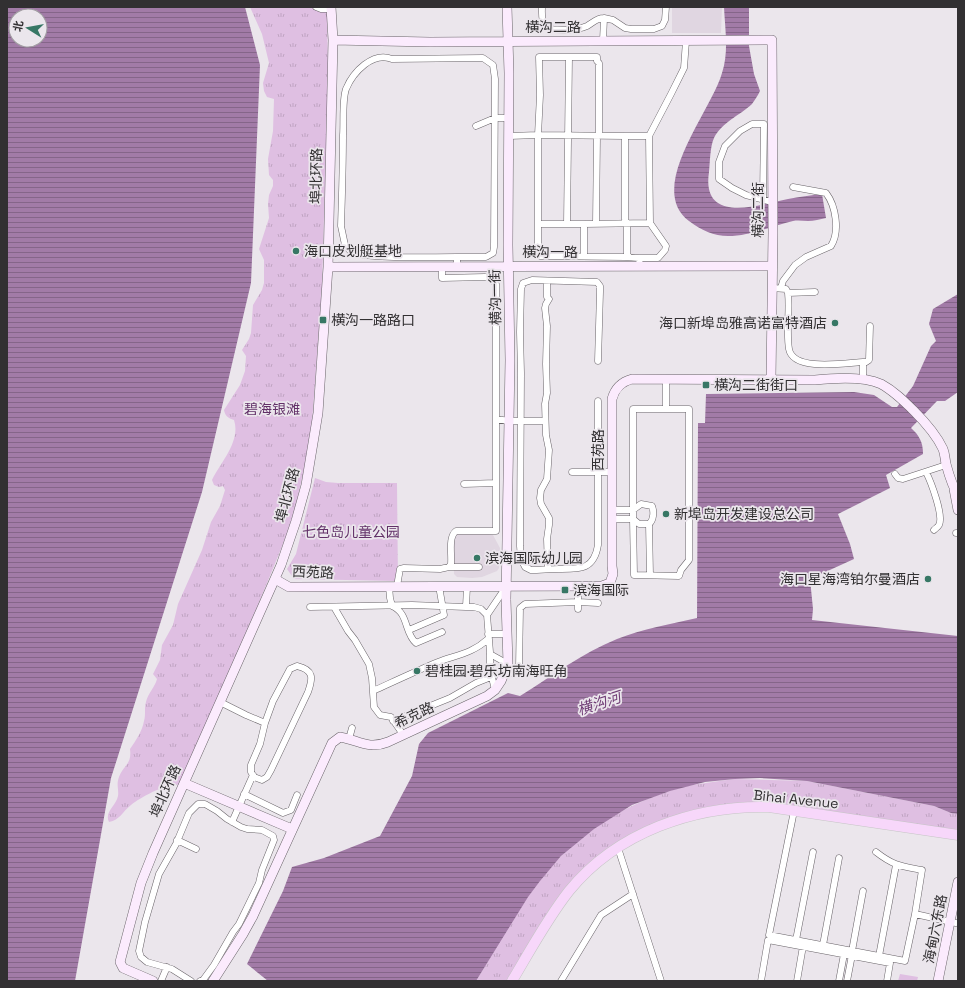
<svg xmlns="http://www.w3.org/2000/svg" width="965" height="988" font-family="'Space Grotesk','Noto Sans SC',sans-serif">
	<style>
		.built { fill: #e0d6e1 }
		.park { fill: url(#park-tufts) }
		.garden { fill: #dfbfe2 }
		.water { fill: url(#water-rules); fill-rule: evenodd }
		.lines { fill: none; stroke-linecap: round; stroke-linejoin: round }
		.street-casing { stroke: #696469; stroke-width: 7 }
		.secondary-casing { stroke: #696469; stroke-width: 10 }
		.primary-casing { stroke: #c6c5c6; stroke-width: 11 }
		.street { stroke: #fff; stroke-width: 6 }
		.secondary { stroke: #fbebfd; stroke-width: 9 }
		.primary { stroke: #f7d7fa; stroke-width: 10 }
		.poi-dot { fill: #377765; stroke: #ebe6ec; stroke-width: 1.5 }
		.labels { text-anchor: middle; dominant-baseline: central; stroke-width: 3.5; stroke-linejoin: round; paint-order: stroke }
		.street-label { font-size: 14px; fill: #323032; stroke: #ebe6ec }
		.poi-label { font-size: 14px; fill: #323032; stroke: #ebe6ec; text-anchor: start }
		.park-label { font-size: 14px; fill: #623068; stroke: #ebe6ec }
		.water-label { font-size: 15px; font-style: italic; fill: #713e77; stroke: #ebe6ec }
	</style>
	<defs>
		<pattern id="park-tufts" width="24" height="20" patternUnits="userSpaceOnUse"><rect width="24" height="20" fill="#dfbfe2"/><path d="M3 7l-1-3M5 7V3M7 7l1-3M15 17l-1-3M17 17v-4M19 17l1-3" fill="none" stroke="#c0a4c2"/></pattern>
		<pattern id="water-rules" width="6" height="5" patternUnits="userSpaceOnUse"><rect width="6" height="5" fill="#a27ba7"/><path d="M0 2.5h6" fill="none" stroke="#856589"/></pattern>
	</defs>
	<rect width="100%" height="100%" fill="#ebe6ec"/>
	<path class="built" d="M672,7h50l-1,26h-49z
		M456,534h33l4,1 7,13 -1,20 -2,3 -15,6 -10,1 -15,-1 -3,-3 -1,-35z"/>
	<path class="park" d="M250,7h77l1,66 -6,215 -10,135 -7,42 -8,36 -9,31 -30,73 -79,180c-12,-2 -38,12 -48,20 -9,7 -11,15 -22,17 -5,-10 7,-16 9,-26 1,-7 -2,-11 1,-19 5,-13 13,-12 11,-28 6,-9 12,-17 14,-28 2,-7 0,-13 2,-19 2,-9 9,-15 11,-23l-4,-5 7,-14 2,-15 11,-20 5,-21 24,-54 9,-28 9,-16 5,-16 -2,-4 -4,1 -5,-2 -2,-5c9,-18 29,-39 22,-60 -6,-2 -9,-4 -10,-10l16,-25 5,-14 1,-15 -4,-6 7,-11 2,-6 2,-28 9,-15 2,-7v-23l-5,-11 10,-31 -1,-14 1,-9 4,-9v-6l-4,-5 -1,-16 5,-28 1,-32 -7,-2 -3,-6 -1,-8 6,-20 -7,-29z
		M315,478l11,4 12,1h59l1,98 -104,-2 -7,-10 9,-15z
		M735,779l72,2 127,25 17,7 7,1v21l-19,-4 -207,-23 -56,11 -48,22 -46,36 -70,104h-36c21,-34 39,-69 63,-100 36,-47 91,-81 148,-95 16,-3 32,-5 48,-7z"/>
	<path class="garden" d="M900,974l18,3 -1,4h-19z"/>
	<path class="water" d="M7,7h238l15,58 -9,218 -49,209 -91,286 -36,203h-68zM16,16h24v24h-24z
		M724,7h25v39l5,28 6,17c-2,4 -5,9 -8,13 -13,12 -30,18 -38,34 -4,8 -4,25 -5,34 -8,53 50,33 79,27 11,-2 23,-4 34,-5l4,24c-6,1 -12,3 -18,3 -5,0 -10,-1 -15,0 -21,5 -43,15 -65,15 -14,0 -27,-6 -39,-15 -44,-33 23,-111 33,-148 7,-21 3,-44 2,-66z
		M958,294v98l-13,9h-8l-26,27c8,7 12,14 12,26l-37,21 4,13 -52,26 12,30 4,15 -44,20 3,30 -1,11 146,16v178l-7,-1 -17,-7 -127,-25 -47,-3 -25,1 -30,3 -35,9 -38,14 -38,24 -33,27 -21,25 -12,16 -52,84h-208l-21,-17 36,-73 9,-24 32,-9 56,-22 32,-60 7,-32 9,-11 80,-40 12,3c32,-20 62,-43 97,-57 26,-10 53,-15 80,-21l1,-195h7l1,-29 148,-2 20,3 18,12h5l16,-21 18,-40 5,-5 -7,-17 4,-15z"/>
	<g class="lines">
		<g class="street-casing">
			<path id="street" d="M316,7l5,2h10
				M542,7c0,5 -1,14 3,18 6,8 33,5 42,1 6,-3 9,-8 17,-8
				M603,41l1,-23 9,2 12,8 6,1h23l8,-3 3,-6 1,-13
				M476,126l19,-8h14
				M509,136l29,-1v119l2,2 85,1 14,1
				M599,136v-73l-2,-2v-4h-58l1,38 -2,40 87,1v83l2,5v30l2,3
				M625,136h24
				M763,198l1,-74h-12l-12,7 -15,15 -6,16v17l13,9 14,7 26,7
				M538,224h46
				M567,224l2,-167
				M596,224l1,-88
				M584,256v-32l66,-1
				M442,266v12l43,-1 7,2 4,5v199
				M457,266v-9c-35,0 -71,2 -105,-4l-7,-8 -4,-19c1,-30 2,-61 2,-91 1,-12 -1,-35 3,-46 7,-17 27,-38 46,-30l91,-1 10,7 2,14 -1,168 -1,6 -7,4h-29
				M640,266l-1,-8h19l7,-8 1,-4 -16,-23 -1,-87 22,-42 13,-26 2,-27
				M547,281v16l2,2 -3,5 -1,4 2,18 -1,38 1,29 -2,11 1,31 3,15 -2,29 -6,11 -1,8 1,6 8,14v7l-2,14 1,30
				M772,288l14,1 2,4c2,18 -2,38 1,56 4,23 57,14 74,13v18
				M781,288l2,-7 12,-16 11,-8 25,-11c9,-14 5,-40 -5,-53l-33,-6
				M788,293l27,-1
				M863,362h3l3,-2 1,-34
				M598,401v144c-4,25 -18,24 -39,24 -9,0 -19,1 -28,1l-6,-3 -4,-8 -1,-13 1,-173 -1,-41 1,-43 2,-6 9,-3 65,2 3,4v6l-2,69
				M666,409v-30
				M496,419l13,2h36
				M572,472h40
				M926,472c5,10 18,44 13,53 -1,2 -3,3 -5,5
				M895,474l3,4 5,1 43,-14
				M641,504l11,2c2,5 2,14 -3,18h-10l-6,-5v-9z
				M612,519h21l1,56 45,1 2,-6 8,-10v-151h-56v101h-21
				M649,524l1,51
				M956,533h2
				M449,567h30
				M389,586l1,12 2,8c17,7 12,27 24,37l26,-11
				M397,586l3,-17 4,-1 36,1 9,-2 2,-3c1,-10 -3,-27 5,-33h40v-48l-32,1
				M310,607l102,-2 54,2 1,-21
				M334,607l14,24 7,9 14,24 3,14 2,29 6,8 11,2 9,13 2,6
				M466,607h8l7,2 6,6 3,37v17l5,21
				M578,609v-7l20,1
				M487,615l19,-28
				M409,630l35,-15 -5,-29
				M488,634h19
				M490,654l18,10
				M504,675l10,-3 5,-4 1,-60 5,-4 53,-2v-16
				M373,691c22,-10 43,-20 65,-29 19,-7 35,-9 50,-23
				M220,702l26,13 19,8 8,-22 17,-32 7,-3c17,4 16,12 11,26l-37,78 -4,7 -5,3 -8,-3 -3,-5v-7l9,-21 5,-21
				M393,721l57,-23 26,-15 15,-6
				M349,739l3,-11
				M244,794l39,19 8,-3 6,-15
				M794,811l-25,124 136,26 10,-47
				M232,822l21,-47
				M177,840l19,9
				M619,851l42,130
				M876,852c18,14 25,14 46,18l-7,44 41,9
				M796,940l17,-88
				M823,945l16,-87
				M852,951l11,-60
				M879,956l17,-91
				M161,981l6,-14
				M191,981l-19,-12 -25,-7 -6,-5 -2,-6 6,-29 14,-48 17,-30 13,-31 9,-9h7l12,7 10,8 14,8 6,2 15,1 11,6 1,4 -12,30 -3,13 -20,41 -6,8 -19,33 -11,15 -3,1
				M561,981l40,-66 32,-21
				M761,981l7,-41 122,23 -3,18
				M797,981l6,-35
				M839,981l5,-27
				M847,981l5,-26"/>
		</g>
		<g class="secondary-casing">
			<path id="secondary" d="M333,40l97,2 342,-2 1,193 -2,146
				M328,267l444,-1
				M954,489l4,21
				M275,579l14,8h5l308,-1 8,-3 3,-9 -1,-8v-167c3,-11 9,-17 20,-20l183,1c19,-2 49,-4 66,4 13,7 23,17 33,27 12,12 22,23 29,38 2,5 2,10 3,15 3,11 6,22 12,31
				M184,783l108,46
				M153,981l-30,-13 -3,-6 21,-79 12,-30 128,-288 15,-44 10,-36 12,-72 10,-146 5,-227 -2,-33
				M213,981l30,-47 10,-18 79,-173 8,-6c18,3 28,13 48,5l99,-46 8,-6 6,-9 7,-17 -2,-64 4,-240 -2,-115 1,-172 -2,-66
				M938,981l20,-99"/>
		</g>
		<g class="primary-casing">
			<path id="primary" d="M512,981c18,-30 35,-62 57,-90 48,-59 126,-86 200,-84l189,28"/>
		</g>
		<use href="#street" class="street"/>
		<use href="#secondary" class="secondary"/>
		<use href="#primary" class="primary"/>
	</g>
	<g class="poi-dot">
		<circle cx="296" cy="251" r="4"/>
		<rect x="319" y="316" width="8" height="8" rx="2"/>
		<circle cx="835" cy="323" r="4"/>
		<rect x="702" y="381" width="8" height="8" rx="2"/>
		<circle cx="666" cy="514" r="4"/>
		<circle cx="477" cy="558" r="4"/>
		<circle cx="928" cy="579" r="4"/>
		<rect x="561" y="586" width="8" height="8" rx="2"/>
		<circle cx="417" cy="671" r="4"/>
	</g>
	<g class="labels">
		<g class="street-label">
			<text x="553" y="27">横沟二路</text>
			<text transform="translate(316 176) rotate(-89)">埠北环路</text>
			<text transform="translate(758 210) rotate(-90)">横沟二街</text>
			<text x="550" y="252">横沟一路</text>
			<text transform="translate(495 297) rotate(-91)">横沟一街</text>
			<text transform="translate(598 450) rotate(-90)">西苑路</text>
			<text transform="translate(287 495) rotate(-75)">埠北环路</text>
			<text transform="translate(313 572) rotate(3)">西苑路</text>
			<text transform="translate(414 715) rotate(-25)">希克路</text>
			<text transform="translate(165 791) rotate(-66)">埠北环路</text>
			<text transform="translate(796 799) rotate(6)">Bihai Avenue</text>
			<text transform="translate(935 929) rotate(-79)">海甸六东路</text>
		</g>
		<g class="poi-label">
			<text x="304" y="251">海口皮划艇基地</text>
			<text x="331" y="320">横沟一路路口</text>
			<text x="827" y="323" text-anchor="end">海口新埠岛雅高诺富特酒店</text>
			<text x="714" y="385">横沟二街街口</text>
			<text x="674" y="514">新埠岛开发建设总公司</text>
			<text x="485" y="558">滨海国际幼儿园</text>
			<text x="920" y="579" text-anchor="end">海口星海湾铂尔曼酒店</text>
			<text x="573" y="590">滨海国际</text>
			<text x="425" y="671">碧桂园·碧乐坊南海旺角</text>
		</g>
		<g class="park-label">
			<text x="272" y="409">碧海银滩</text>
			<text x="351" y="532">七色岛儿童公园</text>
		</g>
		<g class="water-label">
			<text transform="translate(599 703) rotate(-18)">横沟河</text>
		</g>
	</g>
	<rect width="965" height="988" fill="none" stroke="#323032" stroke-width="16"/>
	<g transform="translate(28 28) rotate(281)"><circle r="19" fill="#ebe6ec" stroke="#a19da2"/>
	<path d="M0-3L7 15L0 10L-7 15Z" fill="#377765"/>
	<text y="-6" font-size="11" font-weight="bold" text-anchor="middle" fill="#323032">北</text>
	</g>
</svg>
